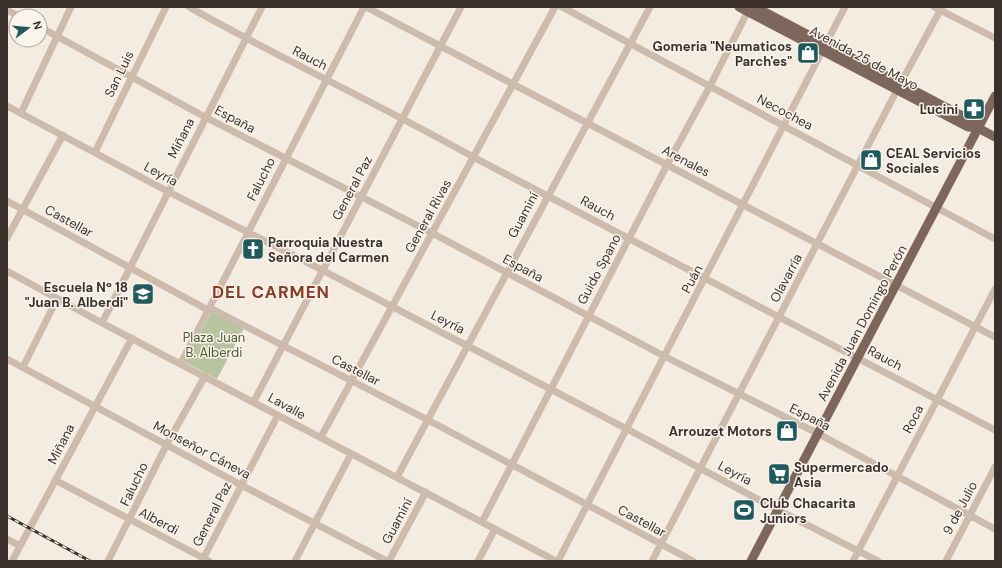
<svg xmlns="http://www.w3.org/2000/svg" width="1002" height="568" font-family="'DM Sans',sans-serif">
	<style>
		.green { fill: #b8c4a0 }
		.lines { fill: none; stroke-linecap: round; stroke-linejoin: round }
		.minor { stroke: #cdbbac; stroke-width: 7 }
		.major { stroke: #7d675c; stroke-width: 9 }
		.rail-casing { stroke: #3b302b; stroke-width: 3 }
		.rail { stroke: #fbf5ee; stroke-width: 1.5; stroke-dasharray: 4.5; stroke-linecap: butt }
		.labels { text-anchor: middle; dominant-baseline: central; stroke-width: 3; stroke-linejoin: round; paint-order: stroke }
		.poi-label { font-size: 13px; font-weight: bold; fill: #3b302b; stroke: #fbf5ee; text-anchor: end }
		.street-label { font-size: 13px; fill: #3b302b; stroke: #fbf5ee }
		.park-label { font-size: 13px; fill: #4a5a2e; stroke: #fbf5ee }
		.district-label { font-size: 17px; font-weight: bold; letter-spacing: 1px; fill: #8c3b22; stroke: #fbf5ee }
	</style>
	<rect width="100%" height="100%" fill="#f4ebe1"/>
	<path class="green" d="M212,311l32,17 -27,51 -32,-17z"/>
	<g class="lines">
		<path class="minor" d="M189,7c94,53 192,98 286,151l520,272
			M366,7l629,330
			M562,7l433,232
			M934,7l61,31
			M7,10l11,6
			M40,27l165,90 227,116 232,123 155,78 176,95
			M7,106l160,85 155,79 305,159 151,81 100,51
			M21,113l50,-106
			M95,152l71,-145
			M7,201l201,109h6l214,110 265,141
			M7,238l56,-103
			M7,271l95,52 454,238
			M102,323l160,-316
			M7,359l234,126 146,76
			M181,363l183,-356
			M23,367l34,-68
			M254,401l207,-394
			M321,437l234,-430
			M397,477l253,-470
			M55,480l154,81
			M482,522l185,-357 43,-79 40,-79
			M7,539l13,7
			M12,561l120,-223
			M108,561l59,-117 38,-68
			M202,561l76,-146
			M295,561l56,-107
			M389,561l37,-69
			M478,561l17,-32
			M558,561l287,-554
			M652,561l245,-471 45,-83
			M853,561l142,-272
			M946,561l49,-94"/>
		<path class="major" d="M739,7l229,120 10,1
			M755,7l217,114 6,7 17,9
			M751,561l244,-465"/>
		<g class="rail-casing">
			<path id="rail" d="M7,516l83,45"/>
		</g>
		<use href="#rail" class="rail"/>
	</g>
	<defs>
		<g id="shop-square" transform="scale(1.15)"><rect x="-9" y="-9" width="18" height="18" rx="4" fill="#1f5a5e" stroke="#fbf5ee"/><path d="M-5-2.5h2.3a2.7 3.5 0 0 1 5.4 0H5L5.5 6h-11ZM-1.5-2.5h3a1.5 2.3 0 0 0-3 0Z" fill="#fff"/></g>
		<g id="pharmacy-square" transform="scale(1.15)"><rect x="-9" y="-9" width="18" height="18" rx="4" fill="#1f5a5e" stroke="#fbf5ee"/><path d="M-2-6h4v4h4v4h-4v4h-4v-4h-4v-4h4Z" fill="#fff"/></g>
		<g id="church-square" transform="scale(1.15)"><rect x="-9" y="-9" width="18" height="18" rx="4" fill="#1f5a5e" stroke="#fbf5ee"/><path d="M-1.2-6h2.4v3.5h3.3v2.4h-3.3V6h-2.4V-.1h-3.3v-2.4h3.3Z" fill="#fff"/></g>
		<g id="school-square" transform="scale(1.15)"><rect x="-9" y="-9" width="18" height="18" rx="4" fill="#1f5a5e" stroke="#fbf5ee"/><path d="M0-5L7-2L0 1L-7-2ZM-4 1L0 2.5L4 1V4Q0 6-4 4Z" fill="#fff"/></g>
		<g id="supermarket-square" transform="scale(1.15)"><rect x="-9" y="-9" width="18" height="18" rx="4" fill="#1f5a5e" stroke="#fbf5ee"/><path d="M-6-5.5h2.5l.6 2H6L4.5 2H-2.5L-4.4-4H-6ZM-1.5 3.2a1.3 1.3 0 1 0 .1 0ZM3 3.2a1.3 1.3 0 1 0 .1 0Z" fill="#fff"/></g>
		<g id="stadium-square" transform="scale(1.15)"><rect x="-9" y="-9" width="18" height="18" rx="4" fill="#1f5a5e" stroke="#fbf5ee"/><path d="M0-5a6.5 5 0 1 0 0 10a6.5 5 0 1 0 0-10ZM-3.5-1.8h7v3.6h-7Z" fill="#fff"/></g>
	</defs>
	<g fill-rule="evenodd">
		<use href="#shop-square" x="808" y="53"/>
		<use href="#pharmacy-square" x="974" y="109"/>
		<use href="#shop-square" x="871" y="160"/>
		<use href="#church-square" x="253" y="249"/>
		<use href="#school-square" x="143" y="294"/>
		<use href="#shop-square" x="787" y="431"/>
		<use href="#supermarket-square" x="779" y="474"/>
		<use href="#stadium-square" x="744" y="510"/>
	</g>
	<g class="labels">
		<g class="poi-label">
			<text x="792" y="46">Gomeria "Neumaticos<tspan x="792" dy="15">Parch'es"</tspan></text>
			<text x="958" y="109">Lucini</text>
			<text x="886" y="153" text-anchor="start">CEAL Servicios<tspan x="886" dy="15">Sociales</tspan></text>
			<text x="268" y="242" text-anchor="start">Parroquia Nuestra<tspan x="268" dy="15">Señora del Carmen</tspan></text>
			<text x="128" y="287">Escuela Nº 18<tspan x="128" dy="15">"Juan B. Alberdi"</tspan></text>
			<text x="772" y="431">Arrouzet Motors</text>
			<text x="794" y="467" text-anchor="start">Supermercado<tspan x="794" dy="15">Asia</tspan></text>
			<text x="760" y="503" text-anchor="start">Club Chacarita<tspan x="760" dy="15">Juniors</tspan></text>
		</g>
		<g class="street-label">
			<text transform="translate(310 58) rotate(27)">Rauch</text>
			<text transform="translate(864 58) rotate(28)">Avenida 25 de Mayo</text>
			<text transform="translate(119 74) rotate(-64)">San Luis</text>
			<text transform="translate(785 112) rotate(28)">Necochea</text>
			<text transform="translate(235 119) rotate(28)">España</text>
			<text transform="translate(181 138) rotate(-63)">Miñana</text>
			<text transform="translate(686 161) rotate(28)">Arenales</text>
			<text transform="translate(161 174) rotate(28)">Leyría</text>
			<text transform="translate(261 179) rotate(-63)">Falucho</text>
			<text transform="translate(352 188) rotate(-62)">General Paz</text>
			<text transform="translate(598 208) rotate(28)">Rauch</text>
			<text transform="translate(523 215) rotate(-62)">Guaminí</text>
			<text transform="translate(428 216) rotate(-61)">General Rivas</text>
			<text transform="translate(69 221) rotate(29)">Castellar</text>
			<text transform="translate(523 268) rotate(28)">España</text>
			<text transform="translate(599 269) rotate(-62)">Guido Spano</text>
			<text transform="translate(786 278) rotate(-62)">Olavarría</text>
			<text transform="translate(692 279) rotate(-62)">Puán</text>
			<text transform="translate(448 322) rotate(27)">Leyría</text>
			<text transform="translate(862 323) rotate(-62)">Avenida Juan Domingo Perón</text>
			<text transform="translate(885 358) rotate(28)">Rauch</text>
			<text transform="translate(356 370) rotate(27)">Castellar</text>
			<text transform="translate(287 406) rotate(29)">Lavalle</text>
			<text transform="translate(810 417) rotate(27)">España</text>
			<text transform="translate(913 419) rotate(-63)">Roca</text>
			<text transform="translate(61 444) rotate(-63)">Miñana</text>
			<text transform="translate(202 450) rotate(28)">Monseñor Cáneva</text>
			<text transform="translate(735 473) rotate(28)">Leyría</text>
			<text transform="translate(134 484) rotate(-64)">Falucho</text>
			<text transform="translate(960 508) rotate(-62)">9 de Julio</text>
			<text transform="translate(212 514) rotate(-63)">General Paz</text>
			<text transform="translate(159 521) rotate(28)">Alberdi</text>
			<text transform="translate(397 521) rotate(-62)">Guaminí</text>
			<text transform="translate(642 521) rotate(28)">Castellar</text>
		</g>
		<g class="park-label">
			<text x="214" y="337">Plaza Juan<tspan x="214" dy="15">B. Alberdi</tspan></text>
		</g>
		<g class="district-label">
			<text x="271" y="292">DEL CARMEN</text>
		</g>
	</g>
	<rect width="1002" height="568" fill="none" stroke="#3b302b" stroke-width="16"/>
	<g transform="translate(28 28) rotate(74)"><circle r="19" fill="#fbf5ee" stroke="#aea6a0"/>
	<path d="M0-3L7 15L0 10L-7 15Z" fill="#1f5a5e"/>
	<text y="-6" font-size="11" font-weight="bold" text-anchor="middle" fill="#3b302b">N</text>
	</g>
</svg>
